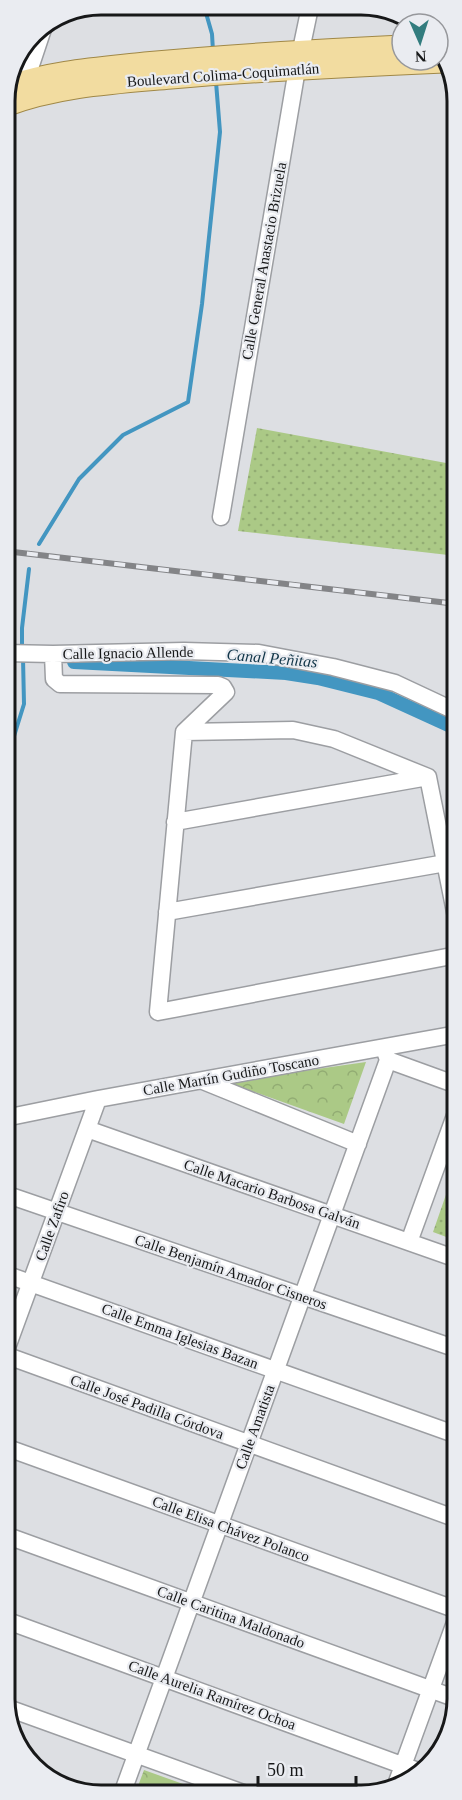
<svg xmlns="http://www.w3.org/2000/svg" width="462" height="1800" font-family="'Times New Roman',serif">
	<style>
		.grass { fill: url(#grass-dots) }
		.park { fill: url(#park-crowns) }
		.lines { fill: none; stroke-linecap: round; stroke-linejoin: round }
		.stream { stroke: #4396c1; stroke-width: 4 }
		.canal { stroke: #4396c1; stroke-width: 14 }
		.minor-casing { stroke: #9c9ea2; stroke-width: 19 }
		.major-casing { stroke: #a08847; stroke-width: 23 }
		.minor { stroke: #fff; stroke-width: 16 }
		.major { stroke: #f2dca0; stroke-width: 21 }
		.rail-casing { stroke: #838487; stroke-width: 6 }
		.rail { stroke: #eaecf1; stroke-width: 4; stroke-dasharray: 11; stroke-linecap: butt }
		.labels { text-anchor: middle; dominant-baseline: central; stroke-width: 4.5; stroke-linejoin: round; paint-order: stroke }
		.street-label { font-size: 15px; fill: #171819; stroke: #eaecf1 }
		.water-label { font-size: 16px; font-style: italic; fill: #103548; stroke: #eaecf1 }
		.rim { fill: none; stroke: #171819; stroke-width: 3 }
	</style>
	<defs>
		<pattern id="grass-dots" width="8" height="8" patternUnits="userSpaceOnUse" patternTransform="scale(1.5)"><rect width="8" height="8" fill="#abc986"/><path d="M2 2h.1M6 6h.1" fill="none" stroke="#92ac73" stroke-width="1.8" stroke-linecap="round"/></pattern>
		<pattern id="park-crowns" width="20" height="18" patternUnits="userSpaceOnUse" patternTransform="scale(1.5)"><rect width="20" height="18" fill="#abc986"/><path d="M2 6a3 3 0 1 1 6 0M12 15a3 3 0 1 1 6 0" fill="none" stroke="#92ac73"/></pattern>
	</defs>
	<rect width="100%" height="100%" fill="#dddfe3"/>
	<path class="grass" d="M257,428l200,37v91l-219,-25z
		M457,1163v78l-24,-9z"/>
	<path class="park" d="M366,1062l-22,62 -117,-42z
		M144,1770l67,24h-76z"/>
	<g class="lines">
		<path class="stream" d="M204,6l8,28 1,17
			M39,544l40,-65 44,-44 65,-33 14,-98 18,-172 -4,-50
			M22,647v-19l7,-59
			M5,765l19,-61 -1,-46"/>
		<path class="canal" d="M74,662l212,11 32,5 60,15 79,36"/>
		<g class="minor-casing">
			<path id="minor" d="M25,91l1,-11 17,-51
				M221,517l76,-448 13,-62
				M5,653l48,1 131,-3 75,2 74,14 62,16 62,29
				M53,654l1,25 6,5 158,1 5,2 3,5 -42,40 109,-2 41,9 94,38
				M184,732l-26,280 299,-57
				M428,777l29,145
				M175,822l253,-45
				M167,912l290,-51
				M385,1051l3,9 69,25
				M203,1081l155,63
				M5,1118l93,-19 359,-65
				M87,1129l370,130
				M5,1194l452,155
				M409,1242l48,-132
				M5,1274l452,161
				M5,1353l93,-254
				M5,1355l452,164
				M5,1447l452,163
				M5,1535l452,164
				M5,1620l413,151
				M5,1707l241,87
				M397,1782l60,-165
				M122,1794l266,-734"/>
		</g>
		<g class="major-casing">
			<path id="major" d="M9,86c43,-15 91,-18 136,-23 85,-8 171,-13 257,-17
				M5,106c53,-20 110,-23 166,-28 91,-8 182,-12 273,-16"/>
		</g>
		<use href="#minor" class="minor"/>
		<use href="#major" class="major"/>
		<g class="rail-casing">
			<path id="rail" d="M5,551l452,53"/>
		</g>
		<use href="#rail" class="rail"/>
	</g>
	<g class="labels">
		<g class="street-label">
			<text transform="translate(223 75) rotate(-4)">Boulevard Colima-Coquimatlán</text>
			<text transform="translate(264 261) rotate(-80)">Calle General Anastacio Brizuela</text>
			<text transform="translate(128 653) rotate(-1)">Calle Ignacio Allende</text>
			<text transform="translate(231 1075) rotate(-10)">Calle Martín Gudiño Toscano</text>
			<text transform="translate(272 1194) rotate(19)">Calle Macario Barbosa Galván</text>
			<text transform="translate(52 1226) rotate(-70)">Calle Zafiro</text>
			<text transform="translate(231 1272) rotate(19)">Calle Benjamín Amador Cisneros</text>
			<text transform="translate(180 1336) rotate(20)">Calle Emma Iglesias Bazan</text>
			<text transform="translate(147 1407) rotate(20)">Calle José Padilla Córdova</text>
			<text transform="translate(255 1427) rotate(-70)">Calle Amatista</text>
			<text transform="translate(231 1529) rotate(20)">Calle Elisa Chávez Polanco</text>
			<text transform="translate(231 1617) rotate(20)">Calle Caritina Maldonado</text>
			<text transform="translate(212 1695) rotate(20)">Calle Aurelia Ramírez Ochoa</text>
		</g>
		<g class="water-label">
			<text transform="translate(272 658) rotate(5)">Canal Peñitas</text>
		</g>
	</g>
	<path d="M0 0H462V1800H0ZM101 15H361A86 86 0 0 1 447 101V1699A86 86 0 0 1 361 1785H101A86 86 0 0 1 15 1699V101A86 86 0 0 1 101 15Z" fill="#eaecf1" fill-rule="evenodd"/>
	<path class="rim" d="M101 15H361A86 86 0 0 1 447 101V1699A86 86 0 0 1 361 1785H101A86 86 0 0 1 15 1699V101A86 86 0 0 1 101 15Z"/>
	<g transform="translate(420 42) rotate(177)"><circle r="28" fill="#eaecf1" stroke="#96979b" stroke-width="1.5"/>
	<path d="M0-4.5L10 22L0 15L-10 22Z" fill="#327c7e"/>
	<text y="-9" font-size="16" font-weight="bold" text-anchor="middle" fill="#171819">N</text>
	</g>
	<path d="M258 1776v9h98v-9" fill="none" stroke="#171819" stroke-width="3"/>
	<text x="267" y="1776" font-size="18" fill="#171819" stroke="#eaecf1" stroke-width="4.5" paint-order="stroke">50 m</text>
</svg>
